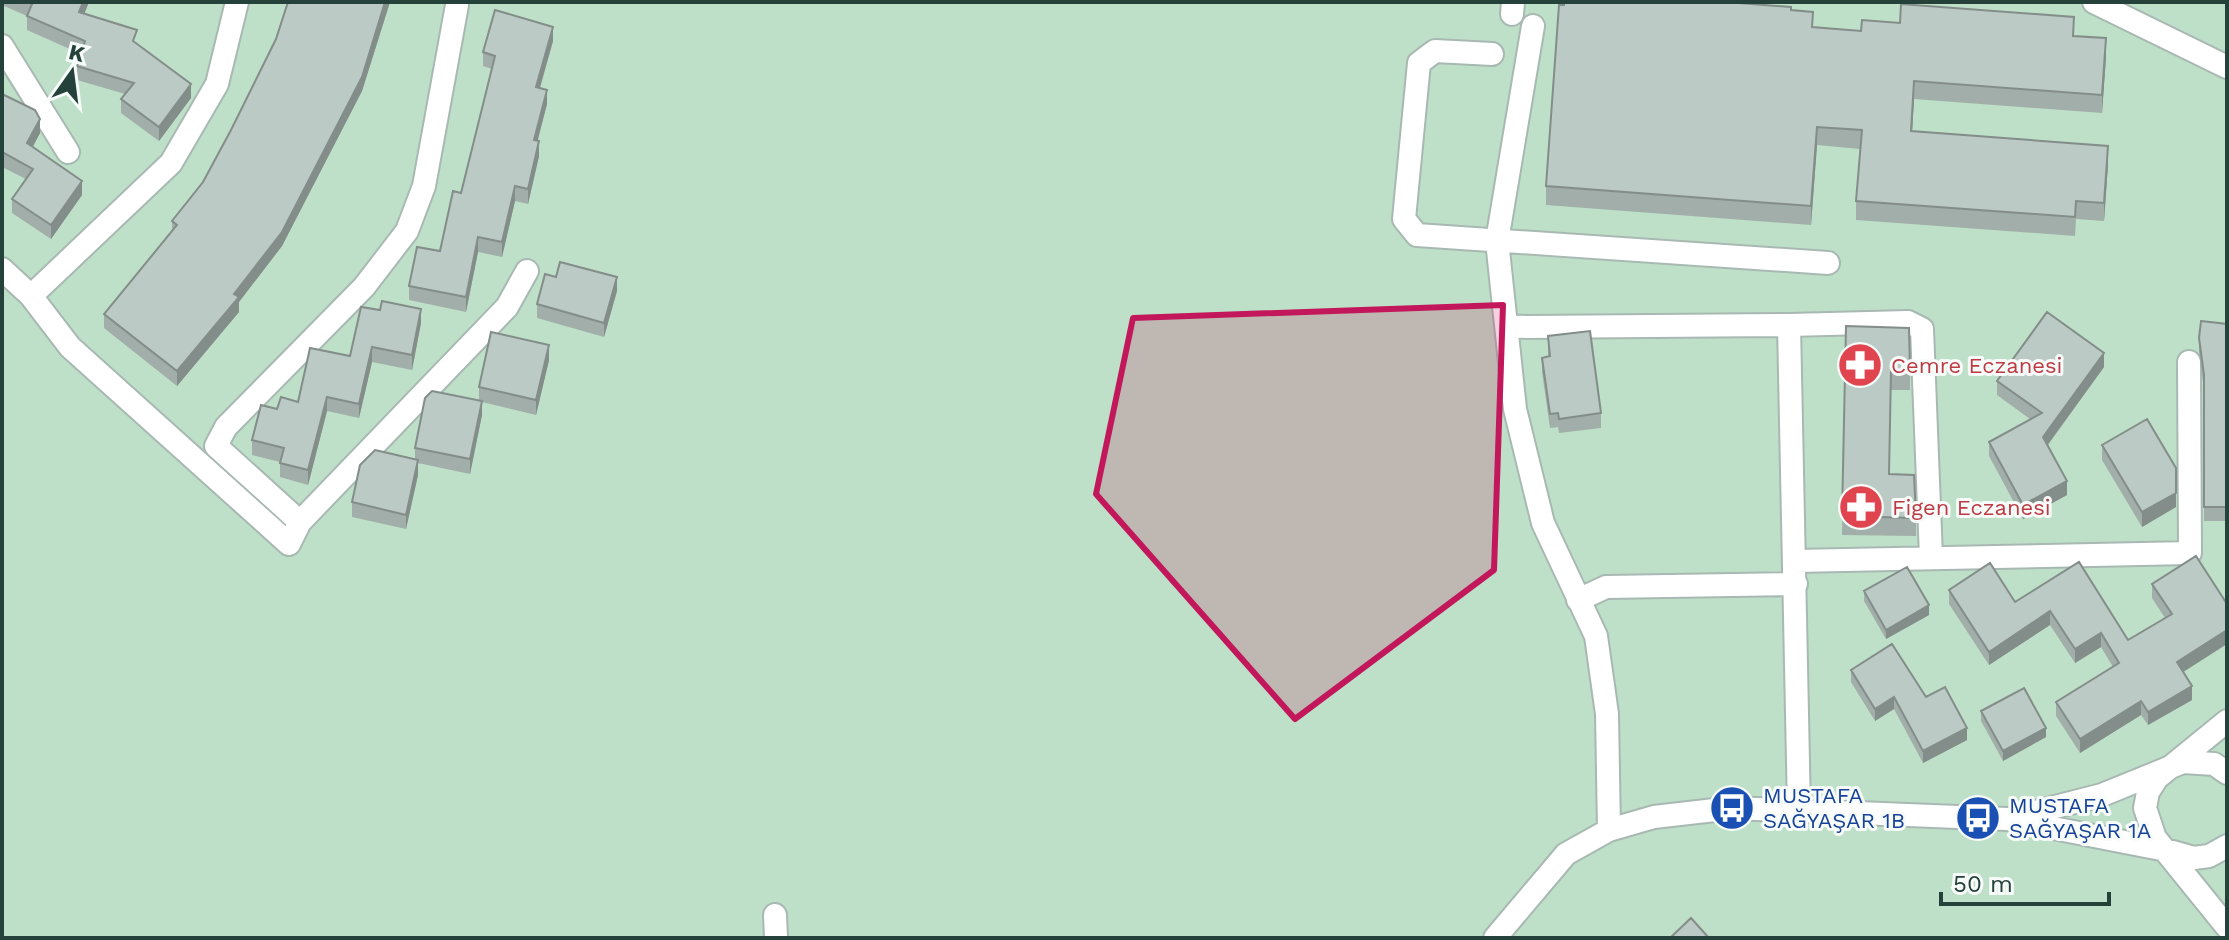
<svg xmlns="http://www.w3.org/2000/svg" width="2229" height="940" font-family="'Work Sans',sans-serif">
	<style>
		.green { fill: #bfe0c8 }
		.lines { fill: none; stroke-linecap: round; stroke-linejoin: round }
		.minor-casing { stroke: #a8b8b2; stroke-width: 26 }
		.minor { stroke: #fff; stroke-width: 22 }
		.wall { fill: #a1aea9 }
		.shaded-wall { fill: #838d89 }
		.building { fill: #bbcac4; stroke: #838d89; stroke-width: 2 }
		.marked { fill: #c2185b; fill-opacity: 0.2; stroke: #c2185b; stroke-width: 6; stroke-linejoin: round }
		.labels { text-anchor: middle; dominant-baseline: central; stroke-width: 6; stroke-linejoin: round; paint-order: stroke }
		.health-label { font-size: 22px; fill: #be3a42; stroke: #f7fbf9; text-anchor: start }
		.transit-label { font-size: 22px; fill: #164399; stroke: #f7fbf9; text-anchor: start }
	</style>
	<rect width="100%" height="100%" fill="#e6efeb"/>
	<path class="green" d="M2,2h2225v936h-2225z"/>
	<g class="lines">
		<g class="minor-casing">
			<path id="minor" d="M2094,2l133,65
				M1512,14l1,-12
				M1533,26l-36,215 18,168 28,114 53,113 11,78 2,116
				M2,46l66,106
				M1492,54l-57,-3 -16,12 -15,156 13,16 411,28
				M2,269l29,27 39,51 219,197 11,-22 207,-215 20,-36
				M31,296l140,-133 46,-79 20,-82
				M1789,325l119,-3 14,7 9,228
				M1508,327l281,-2 10,486
				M300,522l-84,-76 10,-19 138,-140 43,-56 17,-45 33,-181
				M1794,561l396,-8 -1,-191
				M1578,600l28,-13 190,-3
				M2227,721l-70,57 -9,14 -3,16 10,30 72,89
				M2016,817l86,-22 81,-33 31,2 13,9
				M775,915l1,23
				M1495,938l71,-84 43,-24 45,-13 78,-9 275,11 159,31 28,8 15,-2 18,-10"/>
		</g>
		<use href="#minor" class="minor"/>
	</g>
	<path class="wall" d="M2,2h87l-5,12 53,29 54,55 -32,43 -38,-28v-14l4,-5 -48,-14v-14l4,-12 -54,-24v-14l-25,-11z
		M288,2h102l-28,89 -80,155 -43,56v10l-62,74 -73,-58v-14l68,-84v-9l31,-39 28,-52 45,-91z
		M1791,10l22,18 48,3 213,5 32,21 -4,56 -188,-14 -2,32 196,34 -4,56 -28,-2 -1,17 -219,-16v-19l4,-52 -43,-4 -6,80 -265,-20v-19z
		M553,41l-13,47 7,16 -10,37 2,15 -11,48 -13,-3 -13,56 -24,-5 -12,60 -57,-12v-14l31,-35 21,-58 31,-124 -9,-3v-14z
		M2,94l38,39 -8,14 50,48 -31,44 -39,-26v-14l14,-20 -24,-12z
		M617,291l-13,46 -67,-19v-14z
		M421,323l-9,47 -40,-8 -13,56 -32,-7 -19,74 -28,-8v-15l-28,-7v-15l25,-31 21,-7 52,-46z
		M2227,324v197h-23v-132l-5,-36v-15z
		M1846,326l64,46v18h-19l-2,84 27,44v18l-74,-1z
		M1548,336l53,77v15l-42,5 -1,-6 -8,1 -8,-56v-14l6,-1z
		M549,360l-13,55 -54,-13v13l-12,59 -52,-11v12l-12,54 -54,-12v-15l63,-42v-12l64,-48v-13z
		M2104,367l-56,78 19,50 -44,24 -34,-63v-14l41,-23 -33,-24v-14z
		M2102,445l74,62 -34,20 -40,-67z
		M2196,556l-13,116 9,28 -44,25 -7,-10 -61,38 -24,-37v-14l57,-35 -12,-20 -26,16 -25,-38 -61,40 -40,-61v-14l66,12 64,-40 49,78 37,-22 -13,-20v-14z
		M1864,591l65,24 -43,24 -22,-38z
		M1851,670l75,27 41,43 -44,23 -29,-54 -19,12 -24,-39z
		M1981,711l65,26 -43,24 -22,-40z"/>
	<path class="shaded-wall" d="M83,2h6l-10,25v-15z
		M385,2h5l-28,89 -80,155 -43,56v10l-62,74v-15l57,-77z
		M553,27v14l-17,60v-14z
		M2106,38v19l-4,56v-18z
		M1914,81v18l-3,51v-19z
		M191,84v14l-32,43v-14z
		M547,90v14l-13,51v-15z
		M40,119v14l-13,25v-15z
		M1817,127v18l-6,80v-19z
		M539,141v15l-11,48v-15z
		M2108,146v19l-4,56v-18z
		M82,181v14l-31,44v-14z
		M515,186v15l-13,56v-15z
		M478,237v15l-12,60v-15z
		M617,277v14l-13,46v-14z
		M421,309v14l-9,47v-15z
		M549,345v15l-13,55v-15z
		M372,347v15l-13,56v-14z
		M2104,353v14l-61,84v-14z
		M327,397v14l-19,74v-15z
		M482,401v14l-12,59v-15z
		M418,460v15l-12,54v-14z
		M2067,481v14l-44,24v-14z
		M2176,493v14l-34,20v-15z
		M1929,605v10l-43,24v-9z
		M2050,611v14l-61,40v-13z
		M2227,630v14l-50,32v-14z
		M2101,633v14l-26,16v-14z
		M2192,686v14l-44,25v-13z
		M1894,697v12l-19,12v-12z
		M2141,701v14l-61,38v-14z
		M1967,728v12l-44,23v-12z
		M2046,728v9l-43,24v-10z"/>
	<path class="building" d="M27,2h56l-4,10 58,18 -4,11 58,43 -32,43 -38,-28 13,-16 -57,-17 8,-25 -58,-25 5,-12z
		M288,2h97l-23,75 -80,155 -48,62 5,3 -62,74 -73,-57 73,-89 -5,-4 31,-39 28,-52 45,-91z
		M1564,2h162l65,5v3l22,2 -1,15 49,4 1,-11 38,3 1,-19 173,13 -1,19 33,2 -4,57 -188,-14 -3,50 197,15 -4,57 -28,-2 -1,16 -219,-16 6,-71 -45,-3 -6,79 -265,-20 13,-181h5z
		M495,10l58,17 -17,60 11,3 -13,50 5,1 -11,48 -13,-3 -13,56 -24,-5 -12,60 -57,-11 8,-39 23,4 13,-60 8,2 34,-137 -12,-4z
		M2,94l33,16 5,9 -13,24 55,38 -31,44 -39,-26 21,-30 -31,-17z
		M560,262l57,15 -13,46 -67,-19 8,-30 11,3z
		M382,301l39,8 -9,46 -40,-8 -13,57 -32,-7 -19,73 -28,-7 4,-15 -32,-8 9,-35 16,4 4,-12 17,5 12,-54 40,8 11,-49 19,3z
		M2047,312l57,41 -61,84 24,44 -44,24 -34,-63 53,-29 -45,-32z
		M2201,321l26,3v183h-23v-132l-5,-37z
		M1846,326l63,2 1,44 -19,-1 -2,103 25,1 2,43 -74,-2z
		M1590,331l11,82 -42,6 -1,-6 -8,1 -8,-56 8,-2 -2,-20z
		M491,332l58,13 -13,55 -57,-13z
		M432,391l50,10 -12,58 -55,-11 10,-50z
		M2147,419l29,49v25l-34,19 -40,-67z
		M375,450l43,10 -12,55 -54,-13 8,-37z
		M2196,556l31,48v26l-50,32 15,24 -44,26 -7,-11 -61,38 -24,-37 63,-39 -18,-30 -26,16 -25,-38 -61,41 -40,-62 41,-27 25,39 64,-40 49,78 44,-26 -20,-30z
		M1907,567l22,38 -43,25 -22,-39z
		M1892,644l34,53 19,-10 22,41 -44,23 -29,-54 -19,12 -24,-39z
		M2024,688l22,40 -43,23 -22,-40z
		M1691,918l18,20h-39z"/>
	<path class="marked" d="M1503,305l-9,265 -199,149 -199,-225 37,-176z"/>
	<defs>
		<g id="pharmacy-disc" transform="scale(2.3)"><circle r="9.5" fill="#e0444e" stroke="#f7fbf9"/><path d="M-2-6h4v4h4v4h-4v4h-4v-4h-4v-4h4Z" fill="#fff"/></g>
		<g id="bus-disc" transform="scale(2.3)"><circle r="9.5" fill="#1a4fb4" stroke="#f7fbf9"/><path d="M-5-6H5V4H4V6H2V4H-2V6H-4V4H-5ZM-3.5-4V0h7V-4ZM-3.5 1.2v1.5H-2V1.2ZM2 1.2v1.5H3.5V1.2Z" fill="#fff"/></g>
	</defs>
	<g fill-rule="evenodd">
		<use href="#pharmacy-disc" x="1860" y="365"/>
		<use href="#pharmacy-disc" x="1861" y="507"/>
		<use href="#bus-disc" x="1732" y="808"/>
		<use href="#bus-disc" x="1978" y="818"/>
	</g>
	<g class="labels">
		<g class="health-label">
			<text x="1891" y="365">Cemre Eczanesi</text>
			<text x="1892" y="507">Figen Eczanesi</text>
		</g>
		<g class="transit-label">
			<text x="1763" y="795">MUSTAFA<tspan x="1763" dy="25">SAĞYAŞAR 1B</tspan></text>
			<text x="2009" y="805">MUSTAFA<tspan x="2009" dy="25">SAĞYAŞAR 1A</tspan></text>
		</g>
	</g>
	<rect width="2229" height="940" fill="none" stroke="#24423a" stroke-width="8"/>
	<g transform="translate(72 72) rotate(14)" stroke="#f7fbf9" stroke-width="6" paint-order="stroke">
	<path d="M0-6L14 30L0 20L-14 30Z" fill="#24423a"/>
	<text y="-12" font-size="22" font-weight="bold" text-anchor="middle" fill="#24423a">K</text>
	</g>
	<path d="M1941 892v12h168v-12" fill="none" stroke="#24423a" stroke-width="4"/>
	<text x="1953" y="892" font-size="24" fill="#24423a" stroke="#f7fbf9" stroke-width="6" paint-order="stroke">50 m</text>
</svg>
